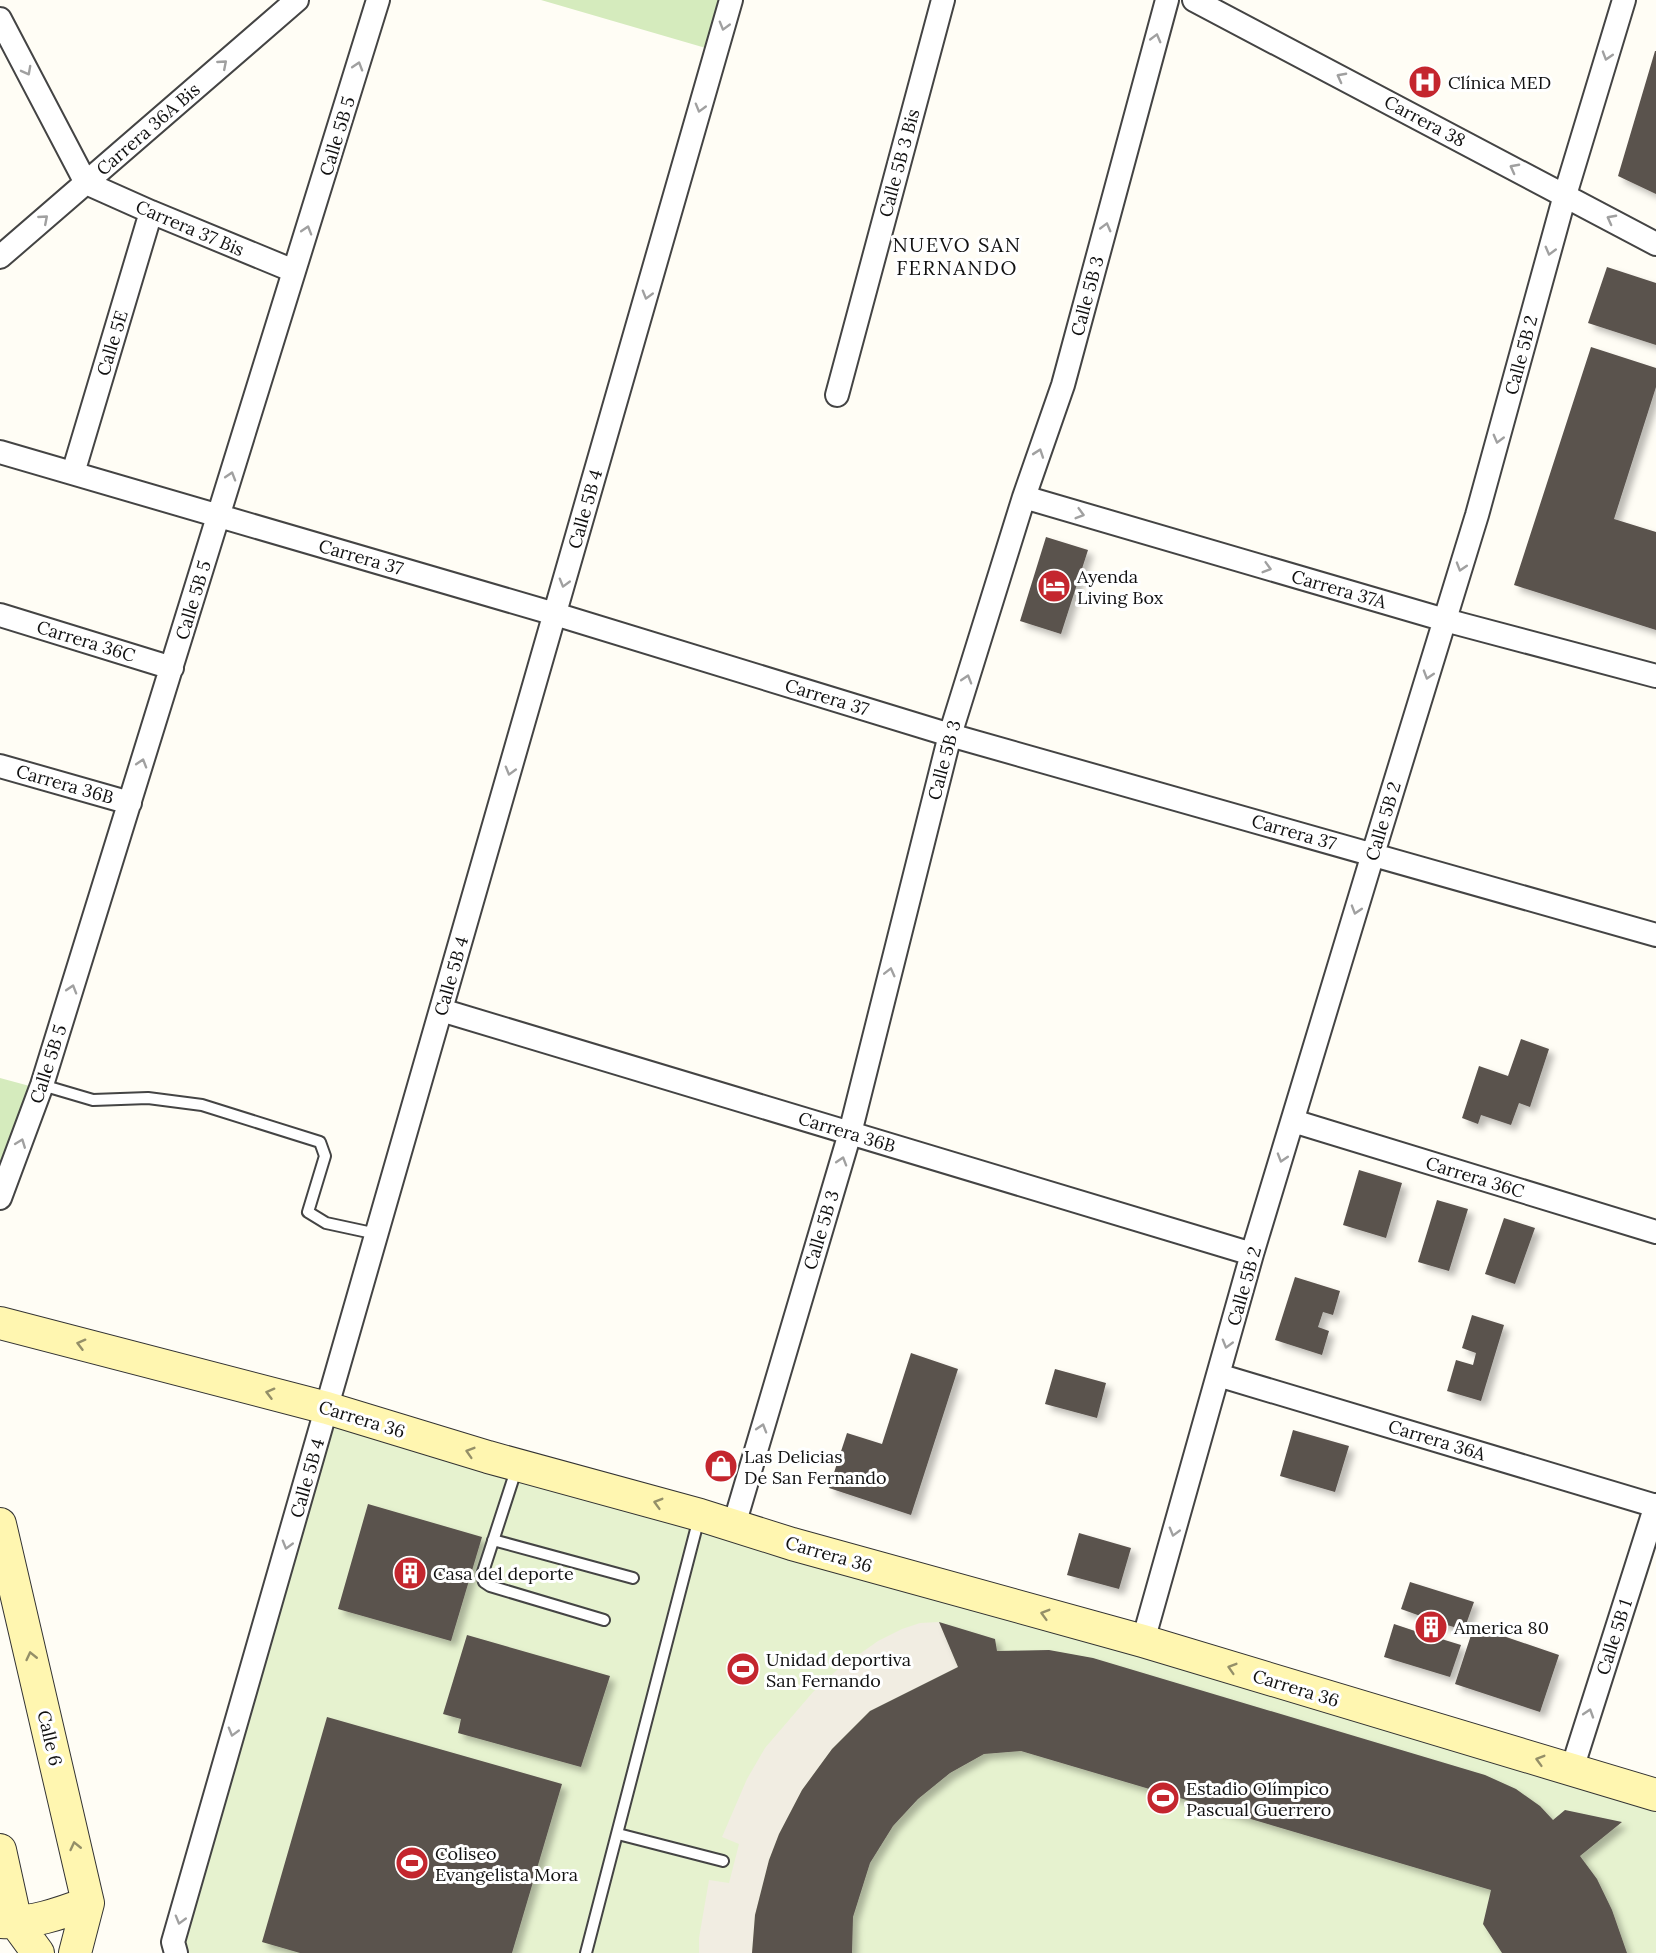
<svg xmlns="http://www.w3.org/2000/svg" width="1656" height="1953" font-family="Lora,serif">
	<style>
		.green { fill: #d5ebbd }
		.pitch { fill: #e6f2cf }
		.plaza { fill: #f1ede2 }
		.building { fill: #5a524d; filter: url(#shadow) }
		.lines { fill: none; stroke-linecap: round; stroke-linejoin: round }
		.lane-casing { stroke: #444; stroke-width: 14 }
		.street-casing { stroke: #444; stroke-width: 26 }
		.secondary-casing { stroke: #333; stroke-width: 34 }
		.lane { stroke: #fff; stroke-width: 10 }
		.street { stroke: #fff; stroke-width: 22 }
		.secondary { stroke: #fff6b0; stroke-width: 32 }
		.oneway { stroke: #a0a0a0 }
		.oneway2 { stroke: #948f68 }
		.labels { text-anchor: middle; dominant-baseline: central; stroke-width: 6; stroke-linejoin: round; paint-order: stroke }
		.poi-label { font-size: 18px; fill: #111; stroke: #fff; text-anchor: start }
		.street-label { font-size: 18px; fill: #111; stroke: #fff }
		.neighbourhood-label { font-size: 20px; letter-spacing: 1.5px; fill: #111; stroke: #fff }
	</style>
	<defs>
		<filter id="shadow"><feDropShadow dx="5.5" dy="5.5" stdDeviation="3" flood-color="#0004"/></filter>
	</defs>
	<rect width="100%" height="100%" fill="#fffdf5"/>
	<path class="green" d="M541,0h190l-15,51z
		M0,1078l37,10 -37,96z"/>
	<path class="pitch" d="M327,1408l1329,387v158h-1480z"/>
	<path class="plaza" d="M939,1622l19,45 -88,44 -38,38 -30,41 -23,44 -10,26 -14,55 -3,38h-53v-15l10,-58 20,3 10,-39 -17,-7 25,-58 18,-31 48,-56 24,-22 41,-29 24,-12 18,-6z"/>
	<path class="building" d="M1655,51h1v143l-38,-18z
		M1607,267l49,16v62l-68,-22z
		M1591,347l65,21v19l-42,132 42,13v98l-142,-45z
		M1046,537l42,13 -27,84 -41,-13z
		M1521,1039l28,10 -19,58 -11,-4 -8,22 -30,-10 -3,9 -16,-6 17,-52 29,10z
		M1359,1170l43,13 -16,55 -43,-13z
		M1437,1200l31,9 -19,62 -31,-9z
		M1504,1218l31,10 -20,56 -30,-10z
		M1295,1277l45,14 -7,24 -10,-3 -5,15 11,4 -7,24 -47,-15z
		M1472,1315l32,10 -23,76 -34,-10 9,-31 17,5 3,-12 -14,-5z
		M911,1353l47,16 -47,146 -82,-27 18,-55 35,11z
		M1055,1369l51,14 -9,35 -52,-14z
		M1293,1430l56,16 -14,46 -55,-16z
		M368,1504l114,33 -31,104 -113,-32z
		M1079,1533l52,15 -12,41 -52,-14z
		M1410,1582l64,20 -10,28 -24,-7 -5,14 26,8 -11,32 -66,-20 10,-33 27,9 5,-15 -25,-9z
		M939,1622l56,17 2,12 52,-1 44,8 392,117 31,14 24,17 13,14 12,-10 57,12 -42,34 17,23 15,31 15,43h-125l-19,-29 8,-34 -470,-139 -37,3 -34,19 -32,26 -25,27 -23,37 -17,54 -1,36h-100l3,-38 14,-55 10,-26 23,-44 30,-41 38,-38 88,-44z
		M1474,1626l85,29 -19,57 -85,-28z
		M467,1635l143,41 -29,91 -123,-34 3,-14 -18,-5z
		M327,1717l235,67 -50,169h-212l-38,-11z"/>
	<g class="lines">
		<g class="lane-casing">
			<path id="lane" d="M42,1085l51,15 55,-2 54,7 118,37 5,14 -17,56 18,11 51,11
				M517,1467l-35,108 2,7 6,4 114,34
				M493,1540l140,38
				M618,1834l105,27
				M586,1953l113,-435"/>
		</g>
		<g class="street-casing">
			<path id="street" d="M1194,0l462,244
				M0,19l86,164 65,29 143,59
				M0,257l297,-257
				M837,395l106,-395
				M0,452l555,162 395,121 706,200
				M73,473l78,-261
				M1024,497l421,123 211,56
				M0,615l172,53
				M0,766l130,37
				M441,1010l811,244
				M1293,1121l363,111
				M0,1198l42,-113 336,-1085
				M1218,1375l438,131
				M734,1525l116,-392 100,-398 74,-238 39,-112 104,-385
				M1143,1641l109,-387 121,-400 104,-339 88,-320 59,-195
				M1572,1769l84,-264
				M176,1953l-3,-11 558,-1942"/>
		</g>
		<g class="secondary-casing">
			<path id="secondary" d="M0,1323l327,85 161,49 212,58 92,29 351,97 513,154
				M0,1524l88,379 -13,50
				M0,1850l16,73 22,30
				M0,1922c31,2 59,-8 88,-19"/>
		</g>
		<use href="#lane" class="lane"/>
		<use href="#street" class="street"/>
		<use href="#secondary" class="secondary"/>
	</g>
	<defs><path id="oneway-chevron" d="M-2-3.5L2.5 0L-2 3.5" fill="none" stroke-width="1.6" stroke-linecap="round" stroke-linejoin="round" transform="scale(1.5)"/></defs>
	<g class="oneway">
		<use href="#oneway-chevron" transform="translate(724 26) rotate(106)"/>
		<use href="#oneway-chevron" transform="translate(1156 38) rotate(-75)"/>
		<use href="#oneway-chevron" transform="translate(1607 56) rotate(107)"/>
		<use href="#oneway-chevron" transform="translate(223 64) rotate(-41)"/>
		<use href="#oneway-chevron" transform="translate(358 66) rotate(-73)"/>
		<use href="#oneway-chevron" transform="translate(27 71) rotate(62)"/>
		<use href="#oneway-chevron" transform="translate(1341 77) rotate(-152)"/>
		<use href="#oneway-chevron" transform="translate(700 108) rotate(106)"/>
		<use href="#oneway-chevron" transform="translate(1514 168) rotate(-152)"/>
		<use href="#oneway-chevron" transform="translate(44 219) rotate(-41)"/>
		<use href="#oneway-chevron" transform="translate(1611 219) rotate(-152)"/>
		<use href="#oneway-chevron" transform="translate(1106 227) rotate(-75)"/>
		<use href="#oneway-chevron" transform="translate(307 230) rotate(-73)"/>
		<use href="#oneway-chevron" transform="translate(1550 251) rotate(105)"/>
		<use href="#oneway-chevron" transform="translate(647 295) rotate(106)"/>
		<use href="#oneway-chevron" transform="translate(1498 439) rotate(105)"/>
		<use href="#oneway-chevron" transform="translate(1039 453) rotate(-71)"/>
		<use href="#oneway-chevron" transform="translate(231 476) rotate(-73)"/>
		<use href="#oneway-chevron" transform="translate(1080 514) rotate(16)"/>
		<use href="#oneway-chevron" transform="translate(1461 567) rotate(107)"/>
		<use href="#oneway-chevron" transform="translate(1267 568) rotate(16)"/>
		<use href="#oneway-chevron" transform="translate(564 583) rotate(106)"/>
		<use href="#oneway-chevron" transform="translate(1428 675) rotate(107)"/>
		<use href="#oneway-chevron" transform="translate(967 679) rotate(-73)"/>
		<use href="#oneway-chevron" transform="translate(142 763) rotate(-73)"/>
		<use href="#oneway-chevron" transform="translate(510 771) rotate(106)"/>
		<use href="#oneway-chevron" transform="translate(1356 910) rotate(107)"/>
		<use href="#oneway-chevron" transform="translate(890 972) rotate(-76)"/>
		<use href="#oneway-chevron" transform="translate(72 989) rotate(-73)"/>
		<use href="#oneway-chevron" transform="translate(21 1143) rotate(-69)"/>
		<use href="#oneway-chevron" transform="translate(1282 1158) rotate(107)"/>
		<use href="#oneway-chevron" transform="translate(842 1161) rotate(-73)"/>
		<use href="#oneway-chevron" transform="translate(1227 1344) rotate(106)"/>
		<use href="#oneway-chevron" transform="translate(762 1428) rotate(-73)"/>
		<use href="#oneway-chevron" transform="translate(1174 1532) rotate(106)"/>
		<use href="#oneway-chevron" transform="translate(287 1545) rotate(106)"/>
		<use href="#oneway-chevron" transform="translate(1589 1713) rotate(-72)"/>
		<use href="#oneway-chevron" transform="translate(233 1732) rotate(106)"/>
		<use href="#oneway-chevron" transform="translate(180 1920) rotate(106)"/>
	</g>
	<g class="oneway2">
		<use href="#oneway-chevron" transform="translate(81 1344) rotate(-165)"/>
		<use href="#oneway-chevron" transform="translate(270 1393) rotate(-165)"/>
		<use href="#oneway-chevron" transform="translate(470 1452) rotate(-163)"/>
		<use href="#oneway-chevron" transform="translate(658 1503) rotate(-164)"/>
		<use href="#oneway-chevron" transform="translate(1045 1614) rotate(-164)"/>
		<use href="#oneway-chevron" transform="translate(31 1656) rotate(-103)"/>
		<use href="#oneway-chevron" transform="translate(1232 1668) rotate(-163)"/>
		<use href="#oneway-chevron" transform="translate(1540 1760) rotate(-164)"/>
		<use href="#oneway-chevron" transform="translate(75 1846) rotate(-103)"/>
	</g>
	<defs>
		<g id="hospital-disc" transform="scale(1.725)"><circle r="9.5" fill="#c4262e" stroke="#fff"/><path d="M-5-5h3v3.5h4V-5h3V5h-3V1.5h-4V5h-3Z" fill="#fff"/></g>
		<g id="hotel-disc" transform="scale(1.725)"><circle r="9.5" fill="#c4262e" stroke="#fff"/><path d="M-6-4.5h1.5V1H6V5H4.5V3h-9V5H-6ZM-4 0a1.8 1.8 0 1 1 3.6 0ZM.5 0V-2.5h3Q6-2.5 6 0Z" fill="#fff"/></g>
		<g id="shop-disc" transform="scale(1.725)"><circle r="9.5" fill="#c4262e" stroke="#fff"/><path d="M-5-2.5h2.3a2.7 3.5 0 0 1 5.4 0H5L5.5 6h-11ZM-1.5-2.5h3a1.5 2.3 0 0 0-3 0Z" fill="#fff"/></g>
		<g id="building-disc" transform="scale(1.725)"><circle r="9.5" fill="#c4262e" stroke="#fff"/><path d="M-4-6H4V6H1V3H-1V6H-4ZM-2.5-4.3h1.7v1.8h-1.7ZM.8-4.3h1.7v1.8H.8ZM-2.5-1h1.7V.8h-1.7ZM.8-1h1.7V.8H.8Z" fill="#fff"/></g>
		<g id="stadium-disc" transform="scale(1.725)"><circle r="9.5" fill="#c4262e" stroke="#fff"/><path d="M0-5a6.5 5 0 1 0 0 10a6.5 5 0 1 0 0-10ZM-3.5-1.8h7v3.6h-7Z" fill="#fff"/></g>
	</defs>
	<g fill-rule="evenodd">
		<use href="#hospital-disc" x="1425" y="82"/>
		<use href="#hotel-disc" x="1054" y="586"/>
		<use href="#shop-disc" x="721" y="1466"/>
		<use href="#building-disc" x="410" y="1573"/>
		<use href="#building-disc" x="1431" y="1627"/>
		<use href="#stadium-disc" x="743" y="1669"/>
		<use href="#stadium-disc" x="1163" y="1798"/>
		<use href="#stadium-disc" x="412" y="1863"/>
	</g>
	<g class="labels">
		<g class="poi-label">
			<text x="1448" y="82">Clínica MED</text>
			<text x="1077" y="576">Ayenda<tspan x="1077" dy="21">Living Box</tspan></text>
			<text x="744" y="1456">Las Delicias<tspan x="744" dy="21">De San Fernando</tspan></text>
			<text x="433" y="1573">Casa del deporte</text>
			<text x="1454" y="1627">America 80</text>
			<text x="766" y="1659">Unidad deportiva<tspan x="766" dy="21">San Fernando</tspan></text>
			<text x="1186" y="1788">Estadio Olímpico<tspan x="1186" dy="21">Pascual Guerrero</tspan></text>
			<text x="435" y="1853">Coliseo<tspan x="435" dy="21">Evangelista Mora</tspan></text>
		</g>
		<g class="street-label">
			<text transform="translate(1425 121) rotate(28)">Carrera 38</text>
			<text transform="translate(148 129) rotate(-41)">Carrera 36A Bis</text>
			<text transform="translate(337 136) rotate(-73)">Calle 5B 5</text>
			<text transform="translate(899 163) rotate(-75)">Calle 5B 3 Bis</text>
			<text transform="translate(190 228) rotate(23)">Carrera 37 Bis</text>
			<text transform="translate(1087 296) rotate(-75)">Calle 5B 3</text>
			<text transform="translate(112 343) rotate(-73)">Calle 5E</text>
			<text transform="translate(1521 355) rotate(-75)">Calle 5B 2</text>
			<text transform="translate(585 509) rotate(-74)">Calle 5B 4</text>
			<text transform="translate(361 557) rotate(16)">Carrera 37</text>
			<text transform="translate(1339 589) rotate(16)">Carrera 37A</text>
			<text transform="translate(193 600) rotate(-73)">Calle 5B 5</text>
			<text transform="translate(86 641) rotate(17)">Carrera 36C</text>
			<text transform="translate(827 697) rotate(17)">Carrera 37</text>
			<text transform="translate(944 760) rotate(-75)">Calle 5B 3</text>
			<text transform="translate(65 784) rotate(16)">Carrera 36B</text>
			<text transform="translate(1383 821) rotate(-73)">Calle 5B 2</text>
			<text transform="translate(1294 832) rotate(16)">Carrera 37</text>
			<text transform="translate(451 976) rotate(-74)">Calle 5B 4</text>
			<text transform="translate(48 1064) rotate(-72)">Calle 5B 5</text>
			<text transform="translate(847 1132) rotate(17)">Carrera 36B</text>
			<text transform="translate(1475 1177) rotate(17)">Carrera 36C</text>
			<text transform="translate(821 1230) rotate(-73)">Calle 5B 3</text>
			<text transform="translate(1244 1286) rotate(-74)">Calle 5B 2</text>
			<text transform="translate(362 1419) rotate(17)">Carrera 36</text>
			<text transform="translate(1437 1440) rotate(17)">Carrera 36A</text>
			<text transform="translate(307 1478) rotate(-74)">Calle 5B 4</text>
			<text transform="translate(829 1554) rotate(16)">Carrera 36</text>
			<text transform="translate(1614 1637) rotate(-72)">Calle 5B 1</text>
			<text transform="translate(1296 1688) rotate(17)">Carrera 36</text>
			<text transform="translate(50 1738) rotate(77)">Calle 6</text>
		</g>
		<g class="neighbourhood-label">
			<text x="957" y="244">NUEVO SAN<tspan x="957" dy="23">FERNANDO</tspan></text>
		</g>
	</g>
</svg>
